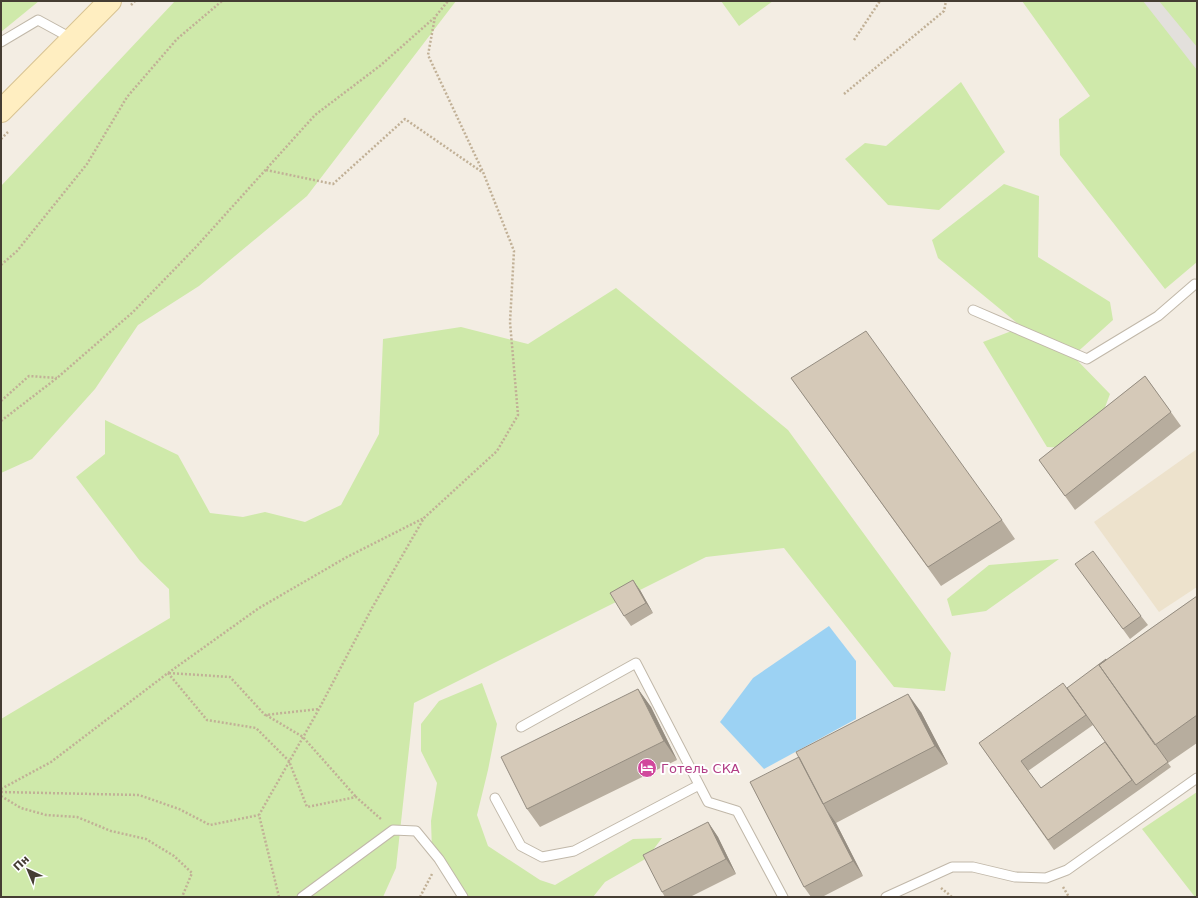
<svg xmlns="http://www.w3.org/2000/svg" width="1198" height="898" font-family="'DejaVu Sans',sans-serif">
	<style>
		.education { fill: #ede2cc }
		.green { fill: #cfe9aa }
		.parking { fill: #e3e0dc }
		.water { fill: #9cd2f3 }
		.lines { fill: none; stroke-linecap: round; stroke-linejoin: round }
		.lane-casing { stroke: #c1b8a9; stroke-width: 11 }
		.secondary-casing { stroke: #d8c392; stroke-width: 24 }
		.path { stroke: #c1b096; stroke-width: 2.5; stroke-dasharray: 2 2; stroke-linecap: butt }
		.lane { stroke: #fff; stroke-width: 9 }
		.secondary { stroke: #ffeec1; stroke-width: 22 }
		.wall { fill: #b7ad9e; fill-rule: evenodd }
		.shaded-wall { fill: #958d81 }
		.building { fill: #d5c9b8; stroke: #958d81 }
		.labels { text-anchor: middle; dominant-baseline: central; stroke-width: 4; stroke-linejoin: round; paint-order: stroke }
		.hotel-label { font-size: 13px; fill: #b23c85; stroke: #fff; text-anchor: start }
	</style>
	<rect width="100%" height="100%" fill="#f3ede3"/>
	<path class="education" d="M1197,449v138l-38,25 -65,-90z"/>
	<path class="green" d="M1,1h38l-38,31z
		M175,1h281l-149,195 -108,90 -61,39 -43,64 -63,70 -31,14v-287z
		M721,1h52l-34,25z
		M1022,1h175v261l-32,27 -105,-134 -1,-36 31,-23z
		M961,82l44,70 -66,58 -51,-5 -43,-46 20,-16 21,3z
		M1004,184l35,12 -1,61 72,45 3,18 -40,36 37,38 -6,16 -39,38 -18,-1 -64,-105 39,-15 -84,-69 -6,-18z
		M616,288l172,142 163,223 -6,38 -51,-4 -110,-139 -78,9 -292,146 -18,165 -13,29h-382v-178l169,-101 -1,-29 -29,-28 -64,-84 29,-23v-34l73,35 32,58 33,4 22,-5 40,10 36,-17 38,-71 4,-95 78,-12 67,17z
		M1059,559l-73,52 -34,5 -5,-17 42,-34z
		M482,683l15,41 -9,46 -11,45 11,31 52,34 15,5 78,-46 29,-1 -15,20 -42,24 -12,15h-126l-35,-46 -1,-30 6,-38 -16,-32v-27l18,-23z
		M1197,792v105h-2l-53,-68z"/>
	<path class="parking" d="M1143,1h16l38,46v23z"/>
	<path class="water" d="M829,626l27,35v58l-92,50 -44,-47 33,-44z"/>
	<g class="lines">
		<g class="lane-casing">
			<path id="lane" d="M1,42l37,-22 33,18
				M973,310l114,49 71,-43 37,-32 2,1
				M521,727l115,-64 72,139 29,9 46,86
				M495,798l26,48 21,11 32,-6 125,-66
				M302,897l91,-67 23,1 23,28 24,38
				M886,897l66,-30h21l42,10 31,1 21,-8 130,-92"/>
		</g>
		<g class="secondary-casing">
			<path id="secondary" d="M1,111l109,-110"/>
		</g>
		<path class="path" d="M131,5l4,-4
			M854,40l26,-39
			M844,94l100,-83 2,-10
			M1,139l7,-7
			M266,170l67,14 72,-65 77,53
			M1,265l16,-14 70,-87 40,-67 50,-58 45,-38
			M1,401l28,-25 28,2
			M1,421l56,-43 76,-66 63,-65 119,-132 66,-50 53,-47
			M168,673l39,47 49,8 33,33 18,46 49,-10 26,23
			M169,673l61,4 35,38 54,-6
			M266,715l37,22 53,60
			M1,789l50,-27 117,-89 91,-65 88,-51 77,-39
			M1,792l138,3 40,14 31,16 49,-10
			M1,796l20,12 25,7 31,2 34,14 35,8 28,17 18,17 -10,24
			M1063,887l6,10
			M941,888l11,9
			M279,897l-20,-82 60,-106 53,-101 52,-90 73,-67 21,-36 -8,-93 4,-71 -31,-79 -55,-117 7,-38 13,-16
			M420,897l12,-23"/>
		<use href="#lane" class="lane"/>
		<use href="#secondary" class="secondary"/>
	</g>
	<path class="wall" d="M1145,376l36,50 -106,84 -36,-50z
		M791,378l211,142 13,19 -74,47z
		M1082,573l59,43 7,9 -18,14z
		M640,590l13,23 -22,13 -7,-10z
		M1197,596v147l-29,20 3,4 -32,23 -1,-2 1,2 -85,60 -75,-107 88,-55 39,-28zM1093,725l12,17 -64,46 -13,-17z
		M638,689l13,18 26,53 -137,67 -13,-18z
		M921,712l27,52 -112,59 27,53 -41,21h-11l-7,-10 -54,-105z
		M708,822l10,15 18,37 -46,23h-25l-3,-5z"/>
	<path class="shaded-wall" d="M633,580l7,10 13,23 -7,-10z
		M638,689l13,18 26,53 -13,-19z
		M908,694l13,18 27,52 -13,-18z
		M827,810l9,13 27,53 -10,-15z
		M708,822l10,15 18,37 -10,-15z"/>
	<path class="building" d="M866,331l136,189 -74,47 -137,-189z
		M1145,376l26,36 -106,84 -26,-36z
		M1093,551l48,65 -18,13 -48,-65z
		M633,580l13,23 -22,13 -14,-23z
		M1197,596v119l-42,30 -56,-80z
		M1106,659v1l-7,5 69,97 -32,23 -69,-97z
		M1063,683l23,32 -65,46 20,27 64,-46 27,38 -84,60 -69,-97z
		M638,689l26,52 -137,68 -26,-52z
		M908,694l27,52 -112,58 -27,-52z
		M799,757l54,104 -49,26 -54,-105z
		M708,822l18,37 -64,33 -19,-37z"/>
	<defs>
		<g id="hotel-disc" transform="scale(1)"><circle r="9.5" fill="#d1479c" stroke="#fff"/><path d="M-6-4.5h1.5V1H6V5H4.5V3h-9V5H-6ZM-4 0a1.8 1.8 0 1 1 3.6 0ZM.5 0V-2.5h3Q6-2.5 6 0Z" fill="#fff"/></g>
	</defs>
	<g fill-rule="evenodd">
		<use href="#hotel-disc" x="647" y="768"/>
	</g>
	<g class="labels">
		<g class="hotel-label">
			<text x="661" y="768">Готель СКА</text>
		</g>
	</g>
	<rect width="1198" height="898" fill="none" stroke="#453d33" stroke-width="4"/>
	<g transform="translate(28 870) rotate(316)" stroke="#ffffff" stroke-width="3" paint-order="stroke">
	<path d="M0-3L7 15L0 10L-7 15Z" fill="#453d33"/>
	<text y="-6" font-size="11" font-weight="bold" text-anchor="middle" fill="#453d33">Пн</text>
	</g>
</svg>
